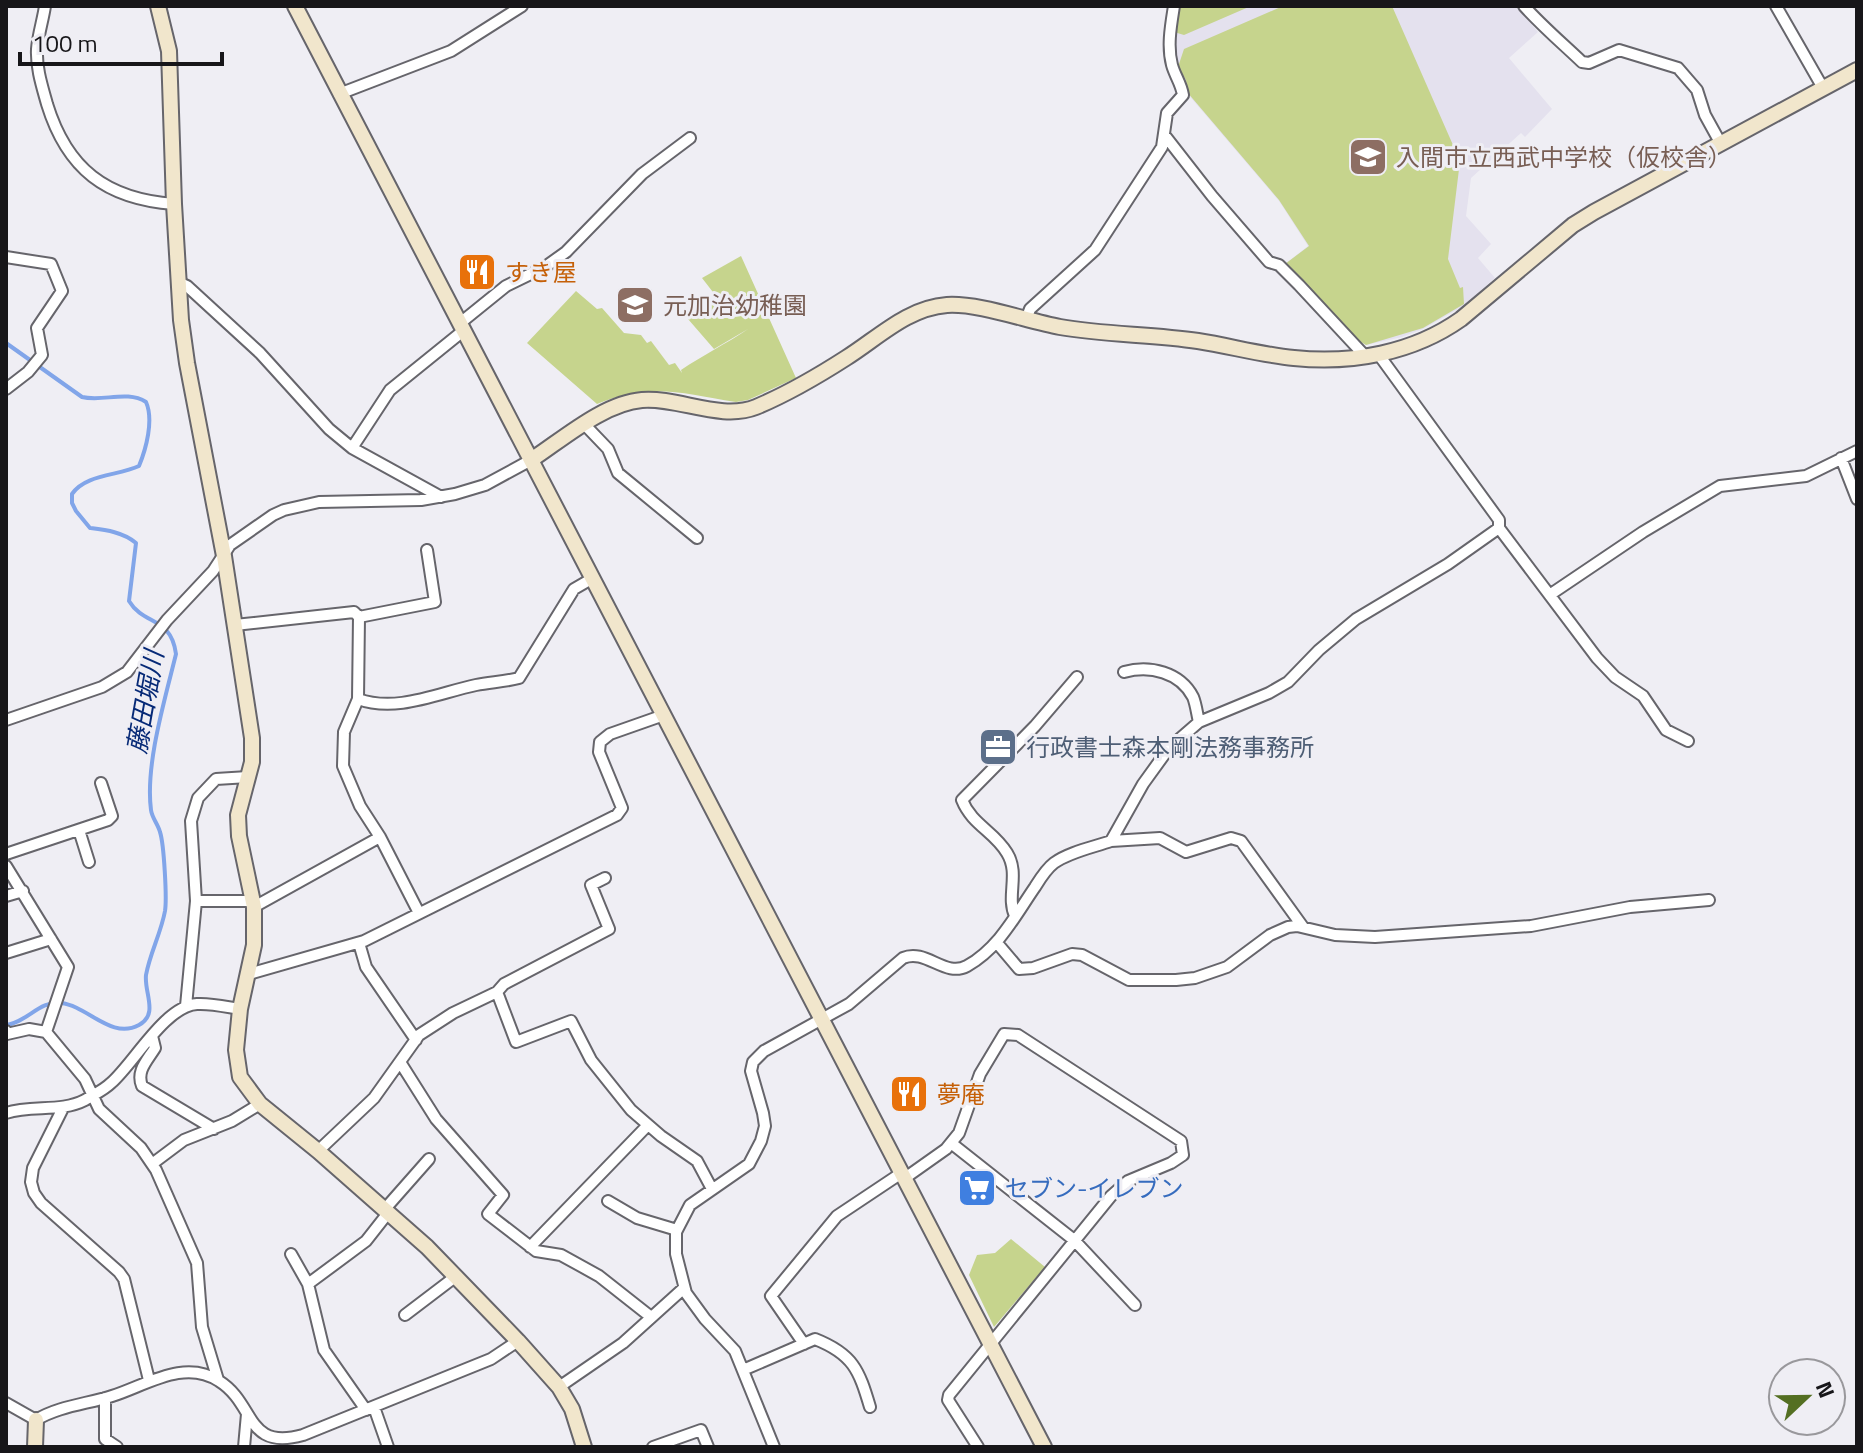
<svg xmlns="http://www.w3.org/2000/svg" width="1863" height="1453" font-family="'Titillium Web','Noto Sans JP',sans-serif">
	<style>
		.built { fill: #e4e1ee }
		.green { fill: #c6d48d }
		.lines { fill: none; stroke-linecap: round; stroke-linejoin: round }
		.stream { stroke: #81a5e9; stroke-width: 4 }
		.street-casing { stroke: #66656b; stroke-width: 14 }
		.secondary-casing { stroke: #66656b; stroke-width: 18 }
		.street { stroke: #fff; stroke-width: 10 }
		.secondary { stroke: #f1e6cc; stroke-width: 14 }
		.labels { text-anchor: middle; dominant-baseline: central; stroke-width: 6; stroke-linejoin: round; paint-order: stroke }
		.education-label { font-size: 24px; fill: #785e54; stroke: #efeef4; text-anchor: start }
		.food-label { font-size: 24px; fill: #c56008; stroke: #efeef4; text-anchor: start }
		.service-label { font-size: 24px; fill: #4e5e75; stroke: #efeef4; text-anchor: start }
		.shop-label { font-size: 24px; fill: #366cbe; stroke: #efeef4; text-anchor: start }
		.water-label { font-size: 26px; font-style: italic; fill: #072a77; stroke: #efeef4 }
	</style>
	<rect width="100%" height="100%" fill="#efeef4"/>
	<path class="built" d="M1178,6h338l22,26 -29,26 43,51 -27,28 -4,-4 -50,45 -5,38 25,28 -13,14 17,20 -30,27 -42,24 -21,8 -36,8 -13,-7 -68,-74 23,-18 -29,-45 -93,-109 -1,-12 -7,-13 -5,-35z"/>
	<path class="green" d="M1179,6h72l-67,29 -10,-3z
		M1283,6h109l68,155 -12,98 12,29 3,-1 1,17 -41,24 -57,17 -13,-8 -68,-73 24,-18 -30,-46 -92,-108 -1,-12 -8,-13 6,-18z
		M741,256l55,122 -48,22 -12,2c-55,-9 -86,-20 -139,2l-70,-61 49,-52 21,18 5,-1 22,25 17,2 6,8 4,-2 18,24 6,-2 7,10 -1,-3c22,-15 45,-26 67,-41l-34,20 -26,-30 28,-23 -14,-18z
		M1011,1239l34,28 -51,60 -25,-52 8,-20 18,-2z"/>
	<g class="lines">
		<path class="stream" d="M6,343l76,54c21,5 45,-7 64,5 8,18 0,47 -7,64 -21,10 -53,8 -67,28v9l4,8 14,17c16,2 33,4 46,15l-7,58c15,25 42,15 47,53 -11,45 -31,111 -25,156 1,8 7,14 9,22 4,12 7,66 5,79 -4,22 -15,42 -19,64 -2,18 13,39 -7,50 -28,15 -51,-19 -78,-22 -21,-3 -35,20 -55,22"/>
		<g class="street-casing">
			<path id="street" d="M45,6c-2,14 -7,29 -8,43 -1,19 5,37 10,55 20,65 59,95 127,100
				M1524,6c18,20 38,37 58,56l7,1 30,-13 59,18 19,22 8,25 16,29
				M1776,6l47,82
				M339,94l112,-43 71,-45
				M1166,137l46,59 57,66 10,3 20,20 66,71
				M6,257l45,7 11,27 -25,37 5,27 -14,17 -22,17
				M178,282l9,4 73,67 69,76 23,19 89,49
				M1026,320l4,-11 65,-59 67,-103 5,-34 16,-18c-2,-12 -8,-19 -11,-30 -5,-19 -1,-40 2,-59
				M459,324l47,-38 39,-19 21,-15 76,-78 48,-36
				M1379,355l120,165v8l98,130 18,19 28,19 23,34 22,11
				M585,425l23,24 10,24 79,65
				M352,448l38,-58 73,-59
				M1841,458l16,41
				M1551,594l92,-62 77,-46 86,-10 51,-25
				M359,617l76,-15 -8,-52
				M235,625l119,-13 5,5 -1,82 -14,33 -1,34 17,40 20,31 39,76
				M1124,672c26,-7 56,0 69,25 3,7 4,17 6,25
				M358,699c39,14 80,-6 118,-14 14,-3 28,-3 43,-7l55,-89 19,-11
				M6,720l96,-33 25,-15 40,-52 46,-49 17,-26 43,-30 11,-5 35,-8 102,-2 34,-6 30,-9 46,-25
				M79,830l10,32
				M1111,841l49,-3 26,14 45,-14 10,3 62,86
				M6,854l102,-34 4,-4 -11,-33
				M6,866l62,101 -22,65
				M6,896l17,-5
				M196,901h57
				M254,907l126,-70
				M1015,916c-9,-20 5,-42 -8,-63 -13,-22 -35,-28 -45,-53l73,-74 42,-49
				M359,943l7,24 50,73
				M997,943l22,26 14,-1 39,-14 10,1 47,25h47l19,-2 32,-11 43,-32 18,-8 9,-1 38,9 40,2 156,-11 99,-19 79,-7
				M6,953l45,-14
				M249,974l115,-33 253,-126 5,-7 -23,-56 1,-10 10,-8 54,-19
				M497,992l19,50 55,-21 20,39 40,50 30,26 36,25 15,28
				M186,1006l10,-105 -5,-80 7,-23 18,-19 32,-2
				M6,1031l1,3 22,-5 17,3 39,47 14,30 42,39 15,22 41,93 5,64 16,53
				M152,1036l3,12c-8,13 -19,23 -13,38l72,43
				M400,1062l36,57 67,76 -15,19 48,37 25,4 38,21 52,41
				M63,1108l-30,60 -2,14 3,11 7,10 78,69 5,7 25,101
				M6,1113c26,-9 54,0 79,-13 8,-5 19,-10 26,-17 23,-20 54,-77 86,-79 14,-1 30,3 43,5
				M951,1143l123,97 61,65
				M318,1151l56,-53 45,-63 34,-22 44,-21 7,-8 105,-55 -18,-44 14,-7
				M152,1164l32,-24 48,-19 28,-17
				M905,1178l41,-29 13,-16 21,-59 24,-40 14,1 163,106 2,14 -12,8 -43,18 -17,15 -162,199 -1,5 30,47
				M608,1201l29,17 40,12
				M384,1210l45,-51
				M530,1247l118,-122
				M291,1254l17,30 16,66 42,60
				M308,1284l58,-43 22,-28
				M405,1315l50,-38
				M804,1344l-33,-48 66,-80 66,-44
				M743,1370l72,-31c38,15 44,31 55,68
				M559,1387l64,-44 61,-55
				M105,1398v41l12,8
				M6,1403l30,17c23,-14 51,-16 76,-24 33,-10 72,-38 107,-15 37,23 26,70 84,54l188,-76 27,-18
				M374,1407l14,40
				M244,1447l3,-33
				M653,1447l48,-17 7,17
				M774,1447l-39,-96 -30,-32 -19,-26 -10,-39v-22l14,-27 59,-41 12,-23 4,-15 -2,-13 -12,-42 2,-9 11,-11 85,-47 54,-46c23,-10 42,20 64,8 32,-18 48,-50 68,-79 5,-8 11,-18 19,-24 15,-11 40,-16 57,-22l32,-57 26,-36 30,-26 70,-29 19,-11 31,-32 37,-31 92,-55 51,-36"/>
		</g>
		<g class="secondary-casing">
			<path id="secondary" d="M158,6l11,45 5,153 7,116 6,43 37,193 28,182v24l-14,53 1,21 15,71v38l-14,64 -4,41 4,27 20,27 58,47 109,96 91,94 41,46 13,22 12,38
				M295,6l749,1441
				M531,460c32,-21 73,-57 111,-60 36,-3 79,21 114,7 31,-13 62,-31 90,-49 32,-20 61,-50 101,-53 32,-2 80,16 113,22 45,8 93,7 138,14 32,5 64,14 96,17 58,6 119,-5 167,-39l112,-94 21,-13 263,-142
				M35,1447l1,-27"/>
		</g>
		<use href="#street" class="street"/>
		<use href="#secondary" class="secondary"/>
	</g>
	<defs>
		<g id="school-square" transform="scale(2)"><rect x="-9" y="-9" width="18" height="18" rx="4" fill="#8d6e63" stroke="#efeef4"/><path d="M0-5L7-2L0 1L-7-2ZM-4 1L0 2.5L4 1V4Q0 6-4 4Z" fill="#fff"/></g>
		<g id="restaurant-square" transform="scale(2)"><rect x="-9" y="-9" width="18" height="18" rx="4" fill="#e8710a" stroke="#efeef4"/><path d="M-5-6h1v4h1v-4h1v4h1v-4h1v5L-1.5 .5V6h-2V.5L-5-1ZM5-6V6H3V1.5H1.5Q1.5-4 5-6Z" fill="#fff"/></g>
		<g id="office-square" transform="scale(2)"><rect x="-9" y="-9" width="18" height="18" rx="4" fill="#5c6f8a" stroke="#efeef4"/><path d="M-6-3h4V-5.5h4V-3h4V5H-6ZM-1-4.5V-3h2v-1.5ZM-6 0V1H6V0Z" fill="#fff"/></g>
		<g id="supermarket-square" transform="scale(2)"><rect x="-9" y="-9" width="18" height="18" rx="4" fill="#3f7fe0" stroke="#efeef4"/><path d="M-6-5.5h2.5l.6 2H6L4.5 2H-2.5L-4.4-4H-6ZM-1.5 3.2a1.3 1.3 0 1 0 .1 0ZM3 3.2a1.3 1.3 0 1 0 .1 0Z" fill="#fff"/></g>
	</defs>
	<g fill-rule="evenodd">
		<use href="#school-square" x="1368" y="157"/>
		<use href="#restaurant-square" x="477" y="272"/>
		<use href="#school-square" x="635" y="305"/>
		<use href="#office-square" x="998" y="747"/>
		<use href="#restaurant-square" x="909" y="1094"/>
		<use href="#supermarket-square" x="977" y="1188"/>
	</g>
	<g class="labels">
		<g class="education-label">
			<text x="1396" y="157">入間市立西武中学校（仮校舎）</text>
			<text x="663" y="305">元加治幼稚園</text>
		</g>
		<g class="food-label">
			<text x="505" y="272">すき屋</text>
			<text x="937" y="1094">夢庵</text>
		</g>
		<g class="service-label">
			<text x="1026" y="747">行政書士森本剛法務事務所</text>
		</g>
		<g class="shop-label">
			<text x="1005" y="1188">セブン-イレブン</text>
		</g>
		<g class="water-label">
			<text transform="translate(145 702) rotate(-80)">藤田堀川</text>
		</g>
	</g>
	<rect width="1863" height="1453" fill="none" stroke="#171619" stroke-width="16"/>
	<g transform="translate(1807 1397) rotate(68)"><circle r="38" fill="#efeef4" stroke="#99989c" stroke-width="2"/>
	<path d="M0-6L14 30L0 20L-14 30Z" fill="#546f22"/>
	<text y="-12" font-size="22" font-weight="bold" text-anchor="middle" fill="#171619">N</text>
	</g>
	<path d="M20 52v12h202v-12" fill="none" stroke="#171619" stroke-width="4"/>
	<text x="32" y="52" font-size="24" fill="#171619" stroke="#efeef4" stroke-width="6" paint-order="stroke">100 m</text>
</svg>
